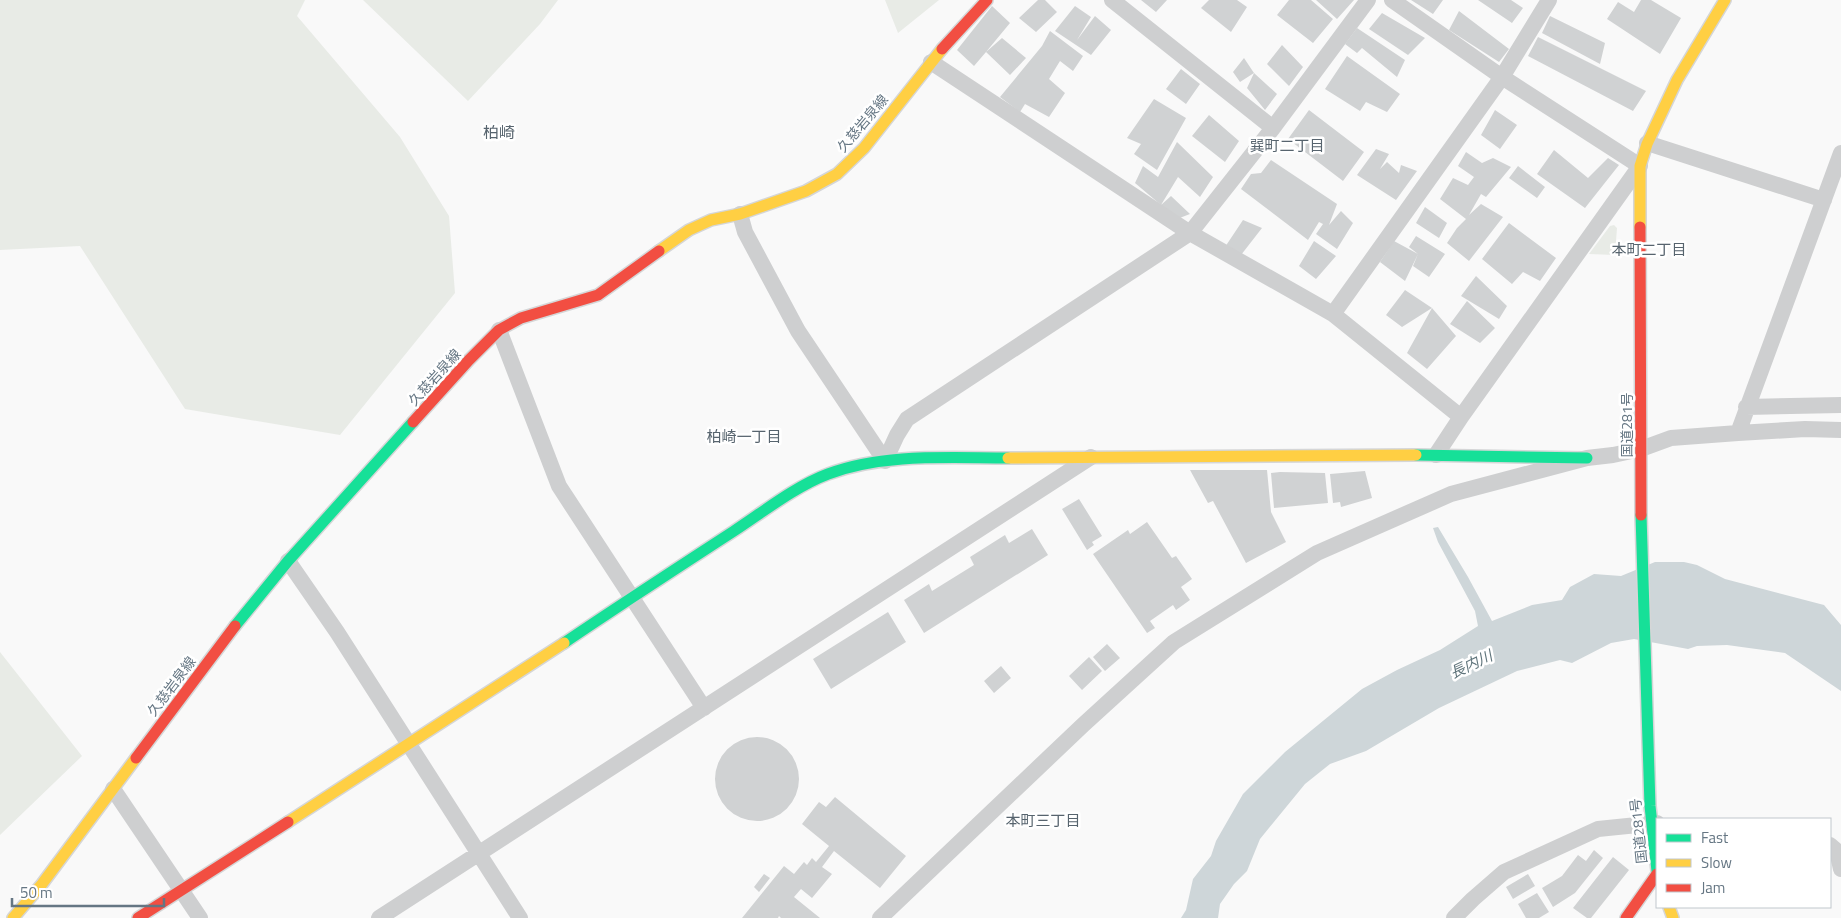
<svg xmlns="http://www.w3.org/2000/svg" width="1841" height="918" font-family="'Titillium Web','Noto Sans JP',sans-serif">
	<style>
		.green { fill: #e8ebe6 }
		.water { fill: #ced6d9 }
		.building { fill: #d0d2d3 }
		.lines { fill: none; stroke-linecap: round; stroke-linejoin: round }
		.fast-casing { stroke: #d5d6d7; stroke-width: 14 }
		.slow-casing { stroke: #d5d6d7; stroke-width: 14 }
		.jam-casing { stroke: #d5d6d7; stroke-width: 14 }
		.street { stroke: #cecfd0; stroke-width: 16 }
		.fast { stroke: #16e098; stroke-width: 11 }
		.slow { stroke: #ffcf43; stroke-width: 11 }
		.jam { stroke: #f24e42; stroke-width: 11 }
		.labels { text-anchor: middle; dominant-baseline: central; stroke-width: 5; stroke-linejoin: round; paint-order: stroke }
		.street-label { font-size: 14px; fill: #657683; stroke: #fff }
		.neighbourhood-label { font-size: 15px; fill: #57646e; stroke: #fff }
		.water-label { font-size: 15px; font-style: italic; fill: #60757c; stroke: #fff }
		.quarter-label { font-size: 16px; fill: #57646e; stroke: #fff }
	</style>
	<rect width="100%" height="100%" fill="#f9f9f9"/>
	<path class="green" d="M0,0h305l-8,16 103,121 49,79 6,77 -115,142 -155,-26 -105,-163 -80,4z
		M363,0h195l-18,24 -72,77z
		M885,0h54l-41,33z
		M1614,225l3,3 -2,27 -26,-1 21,-28z
		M0,652l82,104 -82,79z"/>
	<path class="water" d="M1438,527l30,50 24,44 40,-16 30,-5 8,-13 24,-13 27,2 34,-14h29l13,3 28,14 99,26 17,20v66l-56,-38 -58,-8 -30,1 -9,3 -54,-10 -23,4 -39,20 -12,-3 -43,11 -78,37 -73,43 -36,13 -25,20 -45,55 -13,32 -13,13 -14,20 -2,14h-37l5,-8 7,-31 18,-23 5,-15 27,-47 42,-42 77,-63 35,-19 43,-20 38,-24 -3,-15 -37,-69 -5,-14z"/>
	<path class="building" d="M1038,0h7l12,12 -21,20 -17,-14z
		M1141,0h26l-11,12z
		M1209,0h28l10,7 -16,25 -30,-24z
		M1289,0h22l22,19 -20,24 -36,-28z
		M1316,0h38l-17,19z
		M1411,0h32l-10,14z
		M1478,0h33l12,8 -11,15z
		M1641,0h10l30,18 -21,36 -53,-35 11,-17 16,10z
		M992,6l18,17 -24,29 16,-14 24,20 -16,17 -24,-23 -12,14 -17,-16z
		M1075,6l16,11 -14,23 18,-24 16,14 -20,25 -36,-24z
		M1459,11l50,38 -10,13 -50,-32z
		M1382,13l43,25 -17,17 -39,-26z
		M1550,16l55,27 -5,21 -58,-31z
		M1357,28l48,32 -8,17 -35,-29 -5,5 -12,-9z
		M1050,31l33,25 -10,15 -13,-10 -11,18 16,14 -16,24 -24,-13 -5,8 -20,-15 42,-51z
		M1538,37l108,54 -13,20 -105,-55z
		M1282,45l21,22 -14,19 -22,-22z
		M1347,56l53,38 -13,18 -21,-10 -6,9 -35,-22z
		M1244,58l10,15 -14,9 -7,-10z
		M1181,69l19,15 -14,20 -20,-15z
		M1254,73l23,21 -12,16 -18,-22z
		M1154,99l32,19 -29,52 -23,-16 7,-10 -14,-6z
		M1309,110l55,42 -21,29 -55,-42z
		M1495,110l22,15 -17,24 -19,-14z
		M1209,115l30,26 -14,21 -33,-26z
		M1177,142l36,35 -13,20 -22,-20 -17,28 -26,-22 8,-17 15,11z
		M1376,149l13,5 -9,15 7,-7 12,11 2,-8 16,6 -21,29 -39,-25z
		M1554,150l34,28 20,-20 11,7 -34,43 -48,-34z
		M1466,152l16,11 11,-5 18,9 -25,30 -5,-3 -12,21 12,-11 22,13 -34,44 -22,-18 10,-15 9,-9 -26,-20 13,-21 15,7 6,-8 -16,-11z
		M1271,160l66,44 -8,21 12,-14 12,12 -16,26 -21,-15 7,-10 -4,-2 -11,18 -67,-51 10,-15 10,-1z
		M1518,166l27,21 -8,11 -28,-20z
		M1171,196l19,18 -13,5 -16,-14z
		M1425,207l22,16 -8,15 -23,-15z
		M1243,220l19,8 -21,27 -16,-8z
		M1509,223l47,35 -16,23 -17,-9 -11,12 -30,-25z
		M1416,236l29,18 -16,23 -16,-11 5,-12 -13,27 -25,-19 14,-21 24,13 -9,-7z
		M1314,241l22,15 -20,23 -17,-13z
		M1476,276l31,30 -8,13 -38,-23z
		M1405,290l27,18 -30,19 -16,-12z
		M1467,301l28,27 -15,15 -30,-19z
		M1432,308l24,28 -29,33 -20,-16z
		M1190,470h77l4,42 15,30 -40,21 -33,-62 -5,2z
		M1365,471l7,27 -31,9 -1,-5 -7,1 -3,-29z
		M1280,472l45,1 3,30 -54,5 -3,-35z
		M1079,499l23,37 -10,6 2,3 -7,5 -25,-41z
		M1147,522l25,36 4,-2 16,23 -11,8 9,13 -14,10 -3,-5 -23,16 5,7 -8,5 -54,-79 35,-24 2,4z
		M1032,529l16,26 -124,78 -20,-33 25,-16 3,7 42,-26 -4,-8 35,-22 4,8z
		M888,612l18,30 -75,47 -18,-30z
		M1107,644l13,14 -15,13 -12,-14z
		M1089,657l13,14 -20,19 -13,-14z
		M1001,666l10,12 -17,15 -10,-12z
		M715 779a42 42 0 1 1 84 0a42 42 0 1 1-84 0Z
		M835,797l71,59 -26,32 -46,-37 -12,16 10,7 -20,24 -11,-9 -7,8 26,21h-39l-2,-2 -1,2h-36l42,-52 10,8 10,-12 3,3 5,-7 4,4 13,-16 -27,-22 17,-22 7,5z
		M1594,850l9,8 -28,35 -22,14 -11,-19 20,-12 16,-21 8,6z
		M1613,857l16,13 -38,48h-4l-14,-10z
		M764,874l6,4 -11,14 -5,-5z
		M1528,874l7,12 -22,13 -7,-12z
		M1537,893l12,19 -10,6h-13l-8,-14z"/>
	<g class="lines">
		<g class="fast-casing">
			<path id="fast" d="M1416,455l171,3
				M1641,515l9,291 7,65
				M235,626l53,-65 125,-139
				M564,643c56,-38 113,-75 170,-112 29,-19 62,-45 94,-57 56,-21 121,-16 180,-16"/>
		</g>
		<g class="slow-casing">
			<path id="slow" d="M1640,227v-61l7,-22 30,-64 48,-80
				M659,251l30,-21 22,-10 29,-6 66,-23 31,-17 27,-26 78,-99
				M1008,458l408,-3
				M288,822l276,-179
				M1669,907l4,11
				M13,918l29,-34 94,-126"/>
		</g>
		<g class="jam-casing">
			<path id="jam" d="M942,49l45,-49
				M1640,227l1,288
				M413,422l56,-62 30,-30 22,-12 77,-23 61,-44
				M136,758l99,-132
				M138,918l150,-96
				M1626,918l31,-44"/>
		</g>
		<path class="street" d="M1112,0l161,128
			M1392,0l110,77 138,89 -179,251 -25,38
			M931,62l259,171 143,81 128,103
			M1647,143l177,57
			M740,214l5,18 53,99 87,130
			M1333,314l169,-237 47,-77
			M499,330l60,156 145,222
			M1746,407l95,-2
			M1738,433l103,-280
			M885,461l12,-26 10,-16 283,-186 83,-105 95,-128
			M288,561l49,71 183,286
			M113,789l87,129
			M1830,845l7,6 4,18
			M379,918l712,-461
			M880,918l203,-193 91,-83 143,-89 134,-59 136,-36 26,-3 28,-6 30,-11 67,-5 67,-4 36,1
			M1454,918l19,-19 31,-27 94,-43 59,-6"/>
		<use href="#fast" class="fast"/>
		<use href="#slow" class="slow"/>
		<use href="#jam" class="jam"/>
	</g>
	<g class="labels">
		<g class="street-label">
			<text transform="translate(862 123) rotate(-50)">久慈岩泉線</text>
			<text transform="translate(434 377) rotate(-48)">久慈岩泉線</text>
			<text transform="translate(1626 425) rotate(-90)">国道281号</text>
			<text transform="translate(171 686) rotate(-53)">久慈岩泉線</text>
			<text transform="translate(1638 831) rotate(-96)">国道281号</text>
		</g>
		<g class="neighbourhood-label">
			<text x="1287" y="145">巽町二丁目</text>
			<text x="1649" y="249">本町二丁目</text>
			<text x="744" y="436">柏崎一丁目</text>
			<text x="1043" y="820">本町三丁目</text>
		</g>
		<g class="water-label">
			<text transform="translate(1471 664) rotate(-25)">長内川</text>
		</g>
		<g class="quarter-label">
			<text x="499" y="132">柏崎</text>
		</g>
	</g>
	<rect x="1656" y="818" width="175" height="90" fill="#ffffff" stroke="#c1c8cd"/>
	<rect x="1666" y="834" width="25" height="8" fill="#16e098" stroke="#c1c8cd"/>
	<text x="1701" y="843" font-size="15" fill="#657683">Fast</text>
	<rect x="1666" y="859" width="25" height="8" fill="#ffcf43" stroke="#c1c8cd"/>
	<text x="1701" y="868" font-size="15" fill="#657683">Slow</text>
	<rect x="1666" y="884" width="25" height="8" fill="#f24e42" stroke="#c1c8cd"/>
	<text x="1701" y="893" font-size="15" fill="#657683">Jam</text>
	<path d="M12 898v8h152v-8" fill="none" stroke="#657683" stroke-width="2.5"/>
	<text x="20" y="898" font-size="15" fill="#657683" stroke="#ffffff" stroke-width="4" paint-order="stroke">50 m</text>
</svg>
